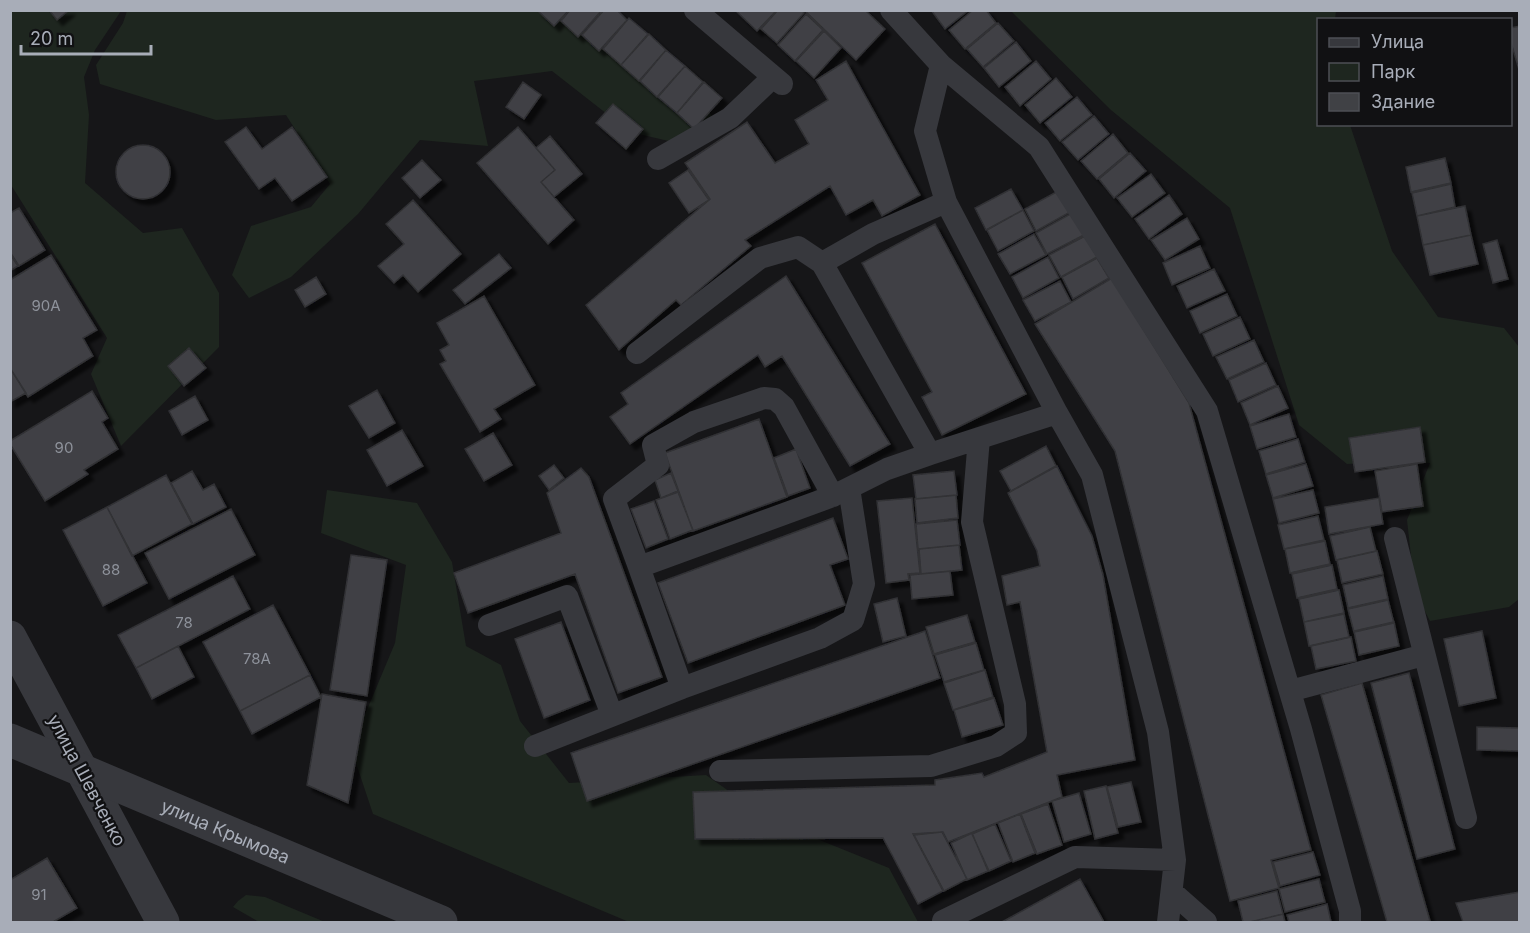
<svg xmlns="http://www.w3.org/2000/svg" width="1530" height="933" font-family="Inter,sans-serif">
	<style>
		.green { fill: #1e261f }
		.building { fill: #404145; stroke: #303034; stroke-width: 1.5; filter: url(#shadow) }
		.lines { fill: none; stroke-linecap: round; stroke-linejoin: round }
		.service { stroke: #37383d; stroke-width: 22 }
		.minor { stroke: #37383d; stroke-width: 33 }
		.tertiary { stroke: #37383d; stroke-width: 33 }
		.labels { text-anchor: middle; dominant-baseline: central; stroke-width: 4.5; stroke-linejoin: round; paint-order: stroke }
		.number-label { font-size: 15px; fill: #8e929b }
		.street-label { font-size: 18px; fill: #a8adb8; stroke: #111113 }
	</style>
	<defs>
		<filter id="shadow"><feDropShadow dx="5.5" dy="5.5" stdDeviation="1.5" flood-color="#0009"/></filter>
	</defs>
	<rect width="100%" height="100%" fill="#161618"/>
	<path class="green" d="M325,10l7,2 5,-2 230,1 34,26 64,27 58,64 -33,18 -60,-14 -78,-61 -78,10 14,65 -68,-6 -62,74 -67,63 -42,21 -17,-23 19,-49 60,-19 19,-23 -44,-69 -70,5 -116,-36 -4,-19 27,-42 4,-12z
		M11,11h110l-26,39 -11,27 5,38 -4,68 58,50 39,-5 37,65v54l-98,99 -30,-72 16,-36 -96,-153z
		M1011,11h325l-1,8 -17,1v104l32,1 42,126 46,66 66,11 15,19v252l-10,8 -79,14 -15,-29 -8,-72 23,-57 -42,-1 -41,2 -48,-39 -69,-217 -119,-98z
		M327,490l90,13 35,59 14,84 35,19 19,56 49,62 137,-8 64,45 119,48 29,54h-289l-256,-108 -22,-66 44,-105 11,-78 -85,-32z
		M246,895l19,2 60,25h-66l-26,-15 5,-6z"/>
	<path class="building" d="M49,10h20l-12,10z
		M537,10h32l-15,16z
		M570,10h32l-24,27 -17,-16z
		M604,10h13l10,10 -28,31 -17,-16z
		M735,10h42l-20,21z
		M778,10h24l2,3 -27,30 -16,-14z
		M804,10h61l20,19 -29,31z
		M931,10h38l-24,19z
		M973,10h13l10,13 -31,26 -16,-19z
		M806,14l17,16 -28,31 -17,-16z
		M629,18l19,16 -27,31 -18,-16z
		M998,23l16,18 -31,26 -16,-18z
		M1520,26v47l-10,-34v-11z
		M824,31l17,17 -27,30 -18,-17z
		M649,34l17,16 -27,31 -18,-16z
		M1016,42l15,19 -32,26 -15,-19z
		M666,50l19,16 -28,31 -17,-16z
		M846,61l74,134 -38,21 -9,-16 -27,15 -16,-29 -85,54 6,6 -70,59 -5,-5 -57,50 -33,-45 124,-106 -25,-36 62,-41 28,41 34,-19 -14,-24 33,-20 -12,-20z
		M1036,61l15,18 -31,27 -15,-19z
		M685,66l18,16 -26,31 -19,-16z
		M1056,78l16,19 -32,26 -15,-18z
		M523,82l18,13 -17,24 -18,-12z
		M704,82l18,16 -28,31 -17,-16z
		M1077,97l15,18 -32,26 -15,-18z
		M613,104l30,25 -17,20 -30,-26z
		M1094,116l15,18 -31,26 -16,-18z
		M246,127l16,22 30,-22 35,50 -35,24 -17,-23 -16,11 -34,-47z
		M518,127l37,43 -14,12 33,38 -26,24 -71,-81z
		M1113,134l15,19 -31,26 -16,-18z
		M550,136l32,38 -28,23 -13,-15 14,-12 -19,-22z
		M116 172a27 27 0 1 1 54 0a27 27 0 1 1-54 0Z
		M1130,153l16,18 -32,27 -15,-19z
		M1445,158l6,25 -40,9 -5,-25z
		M422,160l19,20 -21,18 -18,-20z
		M688,170l21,30 -20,13 -20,-30z
		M1151,174l14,19 -33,24 -15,-19z
		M1451,184l4,23 -38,9 -5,-23z
		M1011,189l12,21 -37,20 -11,-22z
		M1060,190l12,21 -36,20 -11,-22z
		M1169,195l13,19 -33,25 -14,-20z
		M413,200l48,54 -43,38 -15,-17 -9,8 -16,-17 26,-22 -18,-20z
		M1465,206l6,29 -48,10 -6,-29z
		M19,208l26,42 -26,16 -9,-14v-39z
		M1023,210l11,21 -36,20 -11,-21z
		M1072,213l12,22 -37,19 -11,-21z
		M1187,218l12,21 -34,21 -14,-20z
		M935,224l91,170 -84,41 -20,-38 10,-5 -70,-129z
		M1034,234l12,21 -36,19 -12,-20z
		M1471,235l7,29 -48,11 -7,-30z
		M1085,236l12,21 -36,20 -12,-22z
		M1497,240l11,39 -15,4 -10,-39z
		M1200,246l10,22 -38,17 -9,-22z
		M10,254l8,12 -8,5z
		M499,254l12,14 -46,36 -12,-14z
		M51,255l46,75 -14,8 10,18 -65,41 -18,-29v-88z
		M1048,257l11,21 -36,20 -11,-21z
		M1097,258l12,20 -36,21 -11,-22z
		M1214,269l11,22 -38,17 -10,-22z
		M786,276l104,168 -40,22 -68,-110 -17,11 -7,-12 -128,89 -20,-27 18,-13 -7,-11z
		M316,277l10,17 -21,13 -10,-17z
		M1112,278l77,125 122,447 -40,10 8,28 -49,13 -115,-450 -80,-127z
		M1060,281l11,21 -36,19 -12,-21z
		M1227,294l10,22 -37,17 -10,-22z
		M484,296l51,89 -41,24 7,10 -21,13 -40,-68 6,-3 -6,-11 9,-5 -12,-22z
		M1240,317l10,22 -37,17 -10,-22z
		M1254,340l10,22 -37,17 -11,-22z
		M189,348l17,20 -22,18 -16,-20z
		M1266,363l10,22 -38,17 -9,-22z
		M10,368l16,25 -16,9z
		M1278,386l10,22 -38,17 -9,-22z
		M377,390l18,33 -26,15 -20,-32z
		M92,391l16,27 -6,4 16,27 -34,21 4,4 -43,27 -35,-57v-3z
		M195,396l13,24 -26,15 -13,-24z
		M1289,414l7,23 -39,12 -7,-23z
		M759,419l28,78 -94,34 -28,-78z
		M1420,427l5,35 -70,10 -6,-34z
		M402,430l21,36 -36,20 -20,-36z
		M493,433l19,32 -28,16 -19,-32z
		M1298,439l7,23 -39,12 -7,-23z
		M1046,446l10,20 -45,25 -11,-20z
		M796,449l14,39 -22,8 -14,-38z
		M1306,464l7,22 -40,12 -7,-23z
		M1417,464l6,42 -41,6 -7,-41z
		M554,465l10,13 -15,12 -10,-14z
		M1057,466l35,70 11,39 32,185 -78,15 5,22 -114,45 -5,-10 -30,2 30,57 -25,13 -35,-66 -188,1 -2,-47 242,-7v-5l47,-7 2,4 63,-25 -27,-150 -13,3 -5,-29 38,-10 -3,-15 -29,-58z
		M581,468l8,9 73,200 -44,16 -43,-119 -107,39 -14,-40 107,-40 -14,-40z
		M192,471l11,19 11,-6 12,23 -33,17 -22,-41z
		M954,471l3,24 -41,4 -3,-24z
		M671,473l7,18 -17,7 -6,-18z
		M166,475l26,49 -60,32 -25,-49z
		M1313,490l6,23 -40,10 -6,-24z
		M678,492l15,38 -23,9 -14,-39z
		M956,495l2,23 -41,5 -2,-24z
		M912,498l8,75 -12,1 1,6 -23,3 -9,-82z
		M1379,498l4,26 -54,10 -4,-27z
		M654,501l14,38 -22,9 -15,-39z
		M107,507l40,76 -44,23 -40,-76z
		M231,509l24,46 -86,44 -24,-46z
		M1318,516l6,24 -40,9 -6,-24z
		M833,518l15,41 -18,6 15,40 -157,58 -30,-80z
		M957,520l3,25 -42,4 -2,-25z
		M1370,527l6,24 -40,9 -6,-24z
		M1325,541l5,23 -40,9 -5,-24z
		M959,545l3,25 -41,4 -2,-25z
		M1377,551l6,23 -41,9 -5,-23z
		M351,555l36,5 -20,136 -37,-6z
		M1332,565l5,24 -40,9 -5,-24z
		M950,571l3,24 -41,4 -2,-24z
		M233,576l17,33 -114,59 -18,-33z
		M1383,576l5,23 -40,9 -5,-23z
		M1339,590l5,23 -40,9 -5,-23z
		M897,598l9,38 -23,6 -9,-38z
		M1388,600l6,23 -40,9 -6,-23z
		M273,605l37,70 -70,36 -37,-69z
		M1344,614l5,23 -40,9 -5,-24z
		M967,615l8,27 -41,12 -8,-27z
		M561,622l29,78 -46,18 -29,-79z
		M1394,622l5,24 -40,9 -5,-24z
		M925,631l15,47 -353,123 -16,-48z
		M1482,631l14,67 -37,8 -15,-67z
		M1351,637l5,24 -40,8 -5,-23z
		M976,643l8,27 -40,12 -9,-27z
		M178,646l16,31 -42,22 -16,-31z
		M985,670l8,27 -40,13 -9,-27z
		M1409,673l46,176 -38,10 -46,-176z
		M310,675l11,22 -69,37 -12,-23z
		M1362,683l68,238 -5,1h-38l-66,-227z
		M322,694l44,8 -18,101 -41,-18z
		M994,698l9,27 -41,12 -8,-27z
		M1477,727l43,1v23l-43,-1z
		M1131,782l10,40 -23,5 -11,-40z
		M1106,786l12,47 -23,6 -11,-48z
		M1079,793l12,41 -27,8 -12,-41z
		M1048,804l14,41 -25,9 -16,-40z
		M1020,814l15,39 -22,9 -15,-39z
		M995,824l16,37 -22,10 -17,-37z
		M942,832l25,47 -23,12 -30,-56z
		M972,833l16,38 -21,9 -16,-37z
		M1313,852l7,23 -40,11 -7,-24z
		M47,858l30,50 -24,14h-43v-42z
		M1080,879l24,43h-102z
		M1319,879l6,23 -40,10 -6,-23z
		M1277,891l6,23 -33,8h-7l-5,-21z
		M1520,892v30h-57l-7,-19z
		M1327,904l4,18h-42l-2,-7z
		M1283,914l2,8h-35z"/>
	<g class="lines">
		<path class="service" d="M695,10l87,74
			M891,10l50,55 -16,66 21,71 111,211 35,62 66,257 17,128 -7,62
			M941,65l98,82 168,264 94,318 49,182v11
			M658,159l72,-41 43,-41
			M822,263l51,-29 73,-32
			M930,454l127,-41
			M1395,538l71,280
			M639,567l-25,-68 44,-34 -5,-20 41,-23 70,-24 11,1 9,8 49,89
			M489,625l78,-29 45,119
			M682,688l138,-50 33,-18 11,-36 -15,-96
			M1290,691l134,-36
			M535,746l147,-58 -43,-121 194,-71 54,-27 43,-15 -108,-191 -24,-16 -38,11 -123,95
			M720,771l211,-5 65,-20 20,-13 -1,-29 -43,-182 7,-84
			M1172,892l34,30
			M943,921l132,-64 100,3"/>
		<path class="minor" d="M82,771l81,151"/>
		<g class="tertiary">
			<path d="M10,637l72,134"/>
			<path id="s1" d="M10,740l431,182"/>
		</g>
	</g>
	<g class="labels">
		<g class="number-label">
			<text x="46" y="305">90А</text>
			<text x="64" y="447">90</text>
			<text x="111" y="569">88</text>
			<text x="184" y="622">78</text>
			<text x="257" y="658">78А</text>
			<text x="39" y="894">91</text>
		</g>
		<g class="street-label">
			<text transform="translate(87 780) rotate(62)">улица Шевченко</text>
			<text stroke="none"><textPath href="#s1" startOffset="234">улица Крымова</textPath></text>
		</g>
	</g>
	<rect width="1530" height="933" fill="none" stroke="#a8adb8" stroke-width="24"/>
	<rect x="1317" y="18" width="195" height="108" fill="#111113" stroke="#4d4f55" stroke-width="1.5"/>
	<rect x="1329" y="38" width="30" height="9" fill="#37383d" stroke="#4d4f55" stroke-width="1.5"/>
	<text x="1371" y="48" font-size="18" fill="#a8adb8">Улица</text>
	<rect x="1329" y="63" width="30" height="18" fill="#1e261f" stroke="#4d4f55" stroke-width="1.5"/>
	<text x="1371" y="78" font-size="18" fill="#a8adb8">Парк</text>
	<rect x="1329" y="93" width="30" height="18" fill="#404145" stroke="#4d4f55" stroke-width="1.5"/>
	<text x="1371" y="108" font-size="18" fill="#a8adb8">Здание</text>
	<path d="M21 45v9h130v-9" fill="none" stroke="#a8adb8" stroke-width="3"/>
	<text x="30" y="45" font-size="18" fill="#a8adb8" stroke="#111113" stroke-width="4.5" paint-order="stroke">20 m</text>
</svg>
